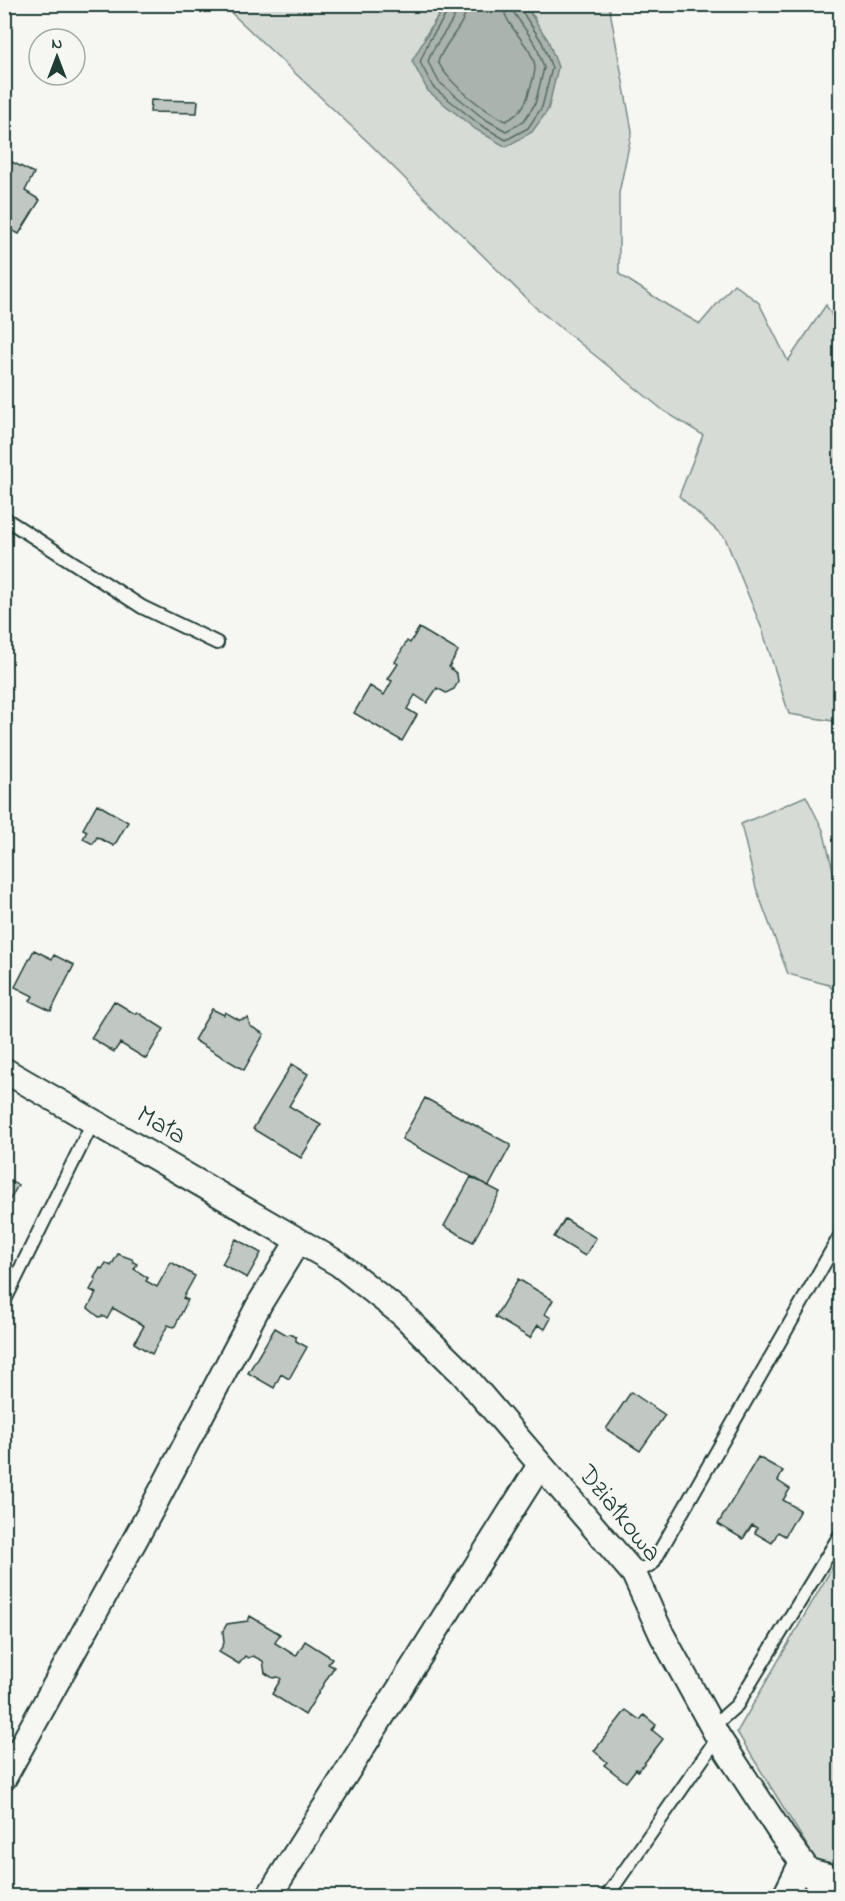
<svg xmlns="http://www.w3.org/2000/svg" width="845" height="1901" font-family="'Indie Flower',sans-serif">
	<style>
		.green { fill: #d6dbd6; stroke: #7a8c85; stroke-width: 1.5 }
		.water { fill: #aab3ae; stroke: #72847d; stroke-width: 1.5 }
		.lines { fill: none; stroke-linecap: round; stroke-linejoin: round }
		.shore { stroke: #576c65; stroke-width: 1.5 }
		.building { fill: #c1c8c3; stroke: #1f3d34; stroke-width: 1.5 }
		.service-casing { stroke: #1f3d34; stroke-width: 16 }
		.minor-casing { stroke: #1f3d34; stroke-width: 28 }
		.service { stroke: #f6f6f2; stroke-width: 12 }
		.minor { stroke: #f6f6f2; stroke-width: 24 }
		.labels { text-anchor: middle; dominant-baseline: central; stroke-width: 4.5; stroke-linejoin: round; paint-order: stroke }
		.street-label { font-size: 27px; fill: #1f3d34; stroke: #f6f6f2 }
	</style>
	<rect width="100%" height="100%" fill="#f6f6f2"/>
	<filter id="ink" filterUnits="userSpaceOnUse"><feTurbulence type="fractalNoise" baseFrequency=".0167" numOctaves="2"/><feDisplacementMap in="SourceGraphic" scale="12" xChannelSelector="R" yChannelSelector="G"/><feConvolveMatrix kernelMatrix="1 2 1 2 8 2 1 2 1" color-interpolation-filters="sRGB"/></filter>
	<g filter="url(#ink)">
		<path class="green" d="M223,5h222l-21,33 111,-20 -11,-13h85l23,126 -13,62v81l48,31 33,19 34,-40 25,19 29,58 38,-56 14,25v392l-51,-8 -27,-85 -37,-91 -46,-42 24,-61 -39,-24 -129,-104 -167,-165z
			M806,796l17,34 17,68v100l-11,-13 -41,-11 -32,-86 -15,-64z
			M840,1554v313l-23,-5 -80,-130z"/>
		<path class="water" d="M524,4l24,36 10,27 -10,43 -16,22 -26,15 -31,-18 -47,-38 -16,-30 33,-56z"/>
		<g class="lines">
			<path class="shore" d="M450,4l-1,6 -20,31 -9,21 13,25 46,37 27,16 22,-12 14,-21 10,-39 -10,-26 -21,-32 -1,-6
				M458,4c-2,20 -25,38 -30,58l11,20 44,36 23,13 17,-9 12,-18 9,-36 -8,-23 -22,-32 -2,-9
				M467,4c-1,22 -23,38 -29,58 12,23 45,48 68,59 12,-6 20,-16 23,-29 2,-7 6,-17 6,-24 -2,-24 -31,-40 -32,-64"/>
		</g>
		<path class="building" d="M151,100l47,1 -1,12 -47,-1z
			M4,158l30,15 -9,18 15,9 -21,34 -15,-8z
			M419,628l39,23 -9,16 8,7 1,8 -4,7 -8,4 -9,-5 -10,15 -12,-8 -8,14 10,6 -15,26 -48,-28 16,-27 14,9 8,-14 -4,-2 10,-15 -3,-2 12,-21 3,2z
			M97,804l31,18 -14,24 -17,-9 -4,7 -10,-5 4,-8 -4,-2z
			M34,950l18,9 2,-4 20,10 -23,46 -21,-10 3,-5 -18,-9z
			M114,1001l21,13 2,-2 27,17 -18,30 -26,-16 -6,9 -23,-14z
			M212,1009l12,6 1,-3 14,8 9,-2 2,8 14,8 -20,36 -50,-30z
			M292,1064l16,10 -19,32 32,19 -20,33 -48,-29z
			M425,1098l86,47 -22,41 -87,-47z
			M471,1177l29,15 -27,50 -29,-16z
			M4,1178l14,7 -14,25z
			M565,1219l31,19 -11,18 -31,-19z
			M236,1239l25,14 -14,25 -25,-14z
			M118,1254l14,5 1,3 4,2 -3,5 14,9 -2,3 11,6 14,-25 24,14 -12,22 5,2 -13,26 -2,1 -5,-2 -16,29 -18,-11 10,-17 -31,-18 -6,11 -4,-3 -4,1 -11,-9 8,-15 -6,-3 6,-11 -2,-1 6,-10 2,1 4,-6 5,3z
			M518,1279l35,21 -8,14 6,4 -6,11 -7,-4 -8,13 -35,-21z
			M275,1328l12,7 3,-1 6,3v4l11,6 -18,32 -8,-5 -7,14 -26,-15z
			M631,1392l34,23 -25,36 -34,-22z
			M758,1457l25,14 -5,10 12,8 -7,11 17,10 -15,26 -7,-4 -6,11 -17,-10 2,-5 -5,-3 -9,14 -25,-15z
			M250,1616l30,18 -5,9 21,13 9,-15 27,17 -4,6 6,3 -29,48 -33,-21 9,-15 -3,-2 -5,1 -8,-5 -2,-12 -10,-5 -5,2 -3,-2 -6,8 -20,-12 5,-9 -1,-12 4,-7 21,-3z
			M626,1710l14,10 4,-5 12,10 -4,5 11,9 -25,32 -2,-2 -10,13 -22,-17 3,-3 -13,-11z"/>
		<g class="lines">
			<g class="service-casing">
				<path id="service" d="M4,518l138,89 75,36
					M4,1302l89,-180
					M634,1574l19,-11 187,-327
					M712,1727l25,-22 103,-170
					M607,1896l111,-159"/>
			</g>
			<g class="minor-casing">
				<path id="minor" d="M4,1070l335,194 63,50 61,60 171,200 28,61 56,102 64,98 45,61
					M4,1778l150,-273 106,-202 38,-62
					M809,1871l31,8
					M269,1896l271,-431
					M785,1896l17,-34"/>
			</g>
			<use href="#service" class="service"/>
			<use href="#minor" class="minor"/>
		</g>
	</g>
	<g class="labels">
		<g class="street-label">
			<text transform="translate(161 1126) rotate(30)">Mała</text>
			<text transform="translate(619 1514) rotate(51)">Działkowa</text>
		</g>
	</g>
	<rect width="845" height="1901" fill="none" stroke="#f6f6f2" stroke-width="24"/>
	<rect x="12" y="12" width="821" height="1877" fill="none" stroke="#1f3d34" stroke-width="2" filter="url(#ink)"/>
	<g transform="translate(57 57)"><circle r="28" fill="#f6f6f2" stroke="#a0aca6" stroke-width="1.5"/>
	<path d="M0-4.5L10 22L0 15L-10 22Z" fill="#1f3d34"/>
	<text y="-9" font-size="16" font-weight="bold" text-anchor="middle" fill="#1f3d34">N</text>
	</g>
</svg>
